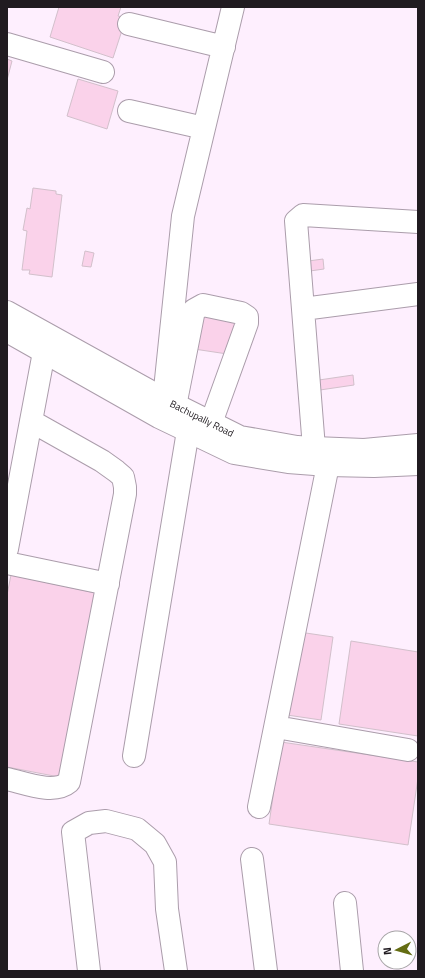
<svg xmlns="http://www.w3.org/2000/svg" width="425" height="978" font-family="'Titillium Web',sans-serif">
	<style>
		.building { fill: #fad2ea; stroke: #d2c0cb }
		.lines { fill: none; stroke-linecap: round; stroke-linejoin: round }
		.minor-casing { stroke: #ab9dab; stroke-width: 24 }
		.major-casing { stroke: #ab9dab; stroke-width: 24 }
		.minor { stroke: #fff; stroke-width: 22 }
		.major { stroke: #fff; stroke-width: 22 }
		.labels { text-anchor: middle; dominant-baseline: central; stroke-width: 3.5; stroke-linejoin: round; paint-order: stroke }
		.street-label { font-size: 10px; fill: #201b20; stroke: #fff }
	</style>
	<rect width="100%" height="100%" fill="#feeffe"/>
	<path class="building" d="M59,7h62l-3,9 8,2 -13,40 -63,-21z
		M7,59l5,2 -5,19z
		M78,79l40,12 -11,38 -40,-13z
		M33,188l23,3v3l6,1 -10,82 -23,-3 1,-4h-8l5,-39 -4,-1 4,-22 3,1z
		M85,251l9,2 -3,14 -9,-1z
		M323,259l1,10 -21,3 -2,-10z
		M199,311l41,6 -6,38 -40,-6z
		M353,375l1,10 -34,5 -1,-10z
		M11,575l85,18 -37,184 -52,-10v-172z
		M299,632l34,5 -12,83 -34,-5z
		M351,641l67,11v84l-79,-12z
		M281,742l137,20v16l-10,67 -139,-21z"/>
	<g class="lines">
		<g class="minor-casing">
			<path id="minor" d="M129,24l95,23
				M7,44l96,28
				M129,111l75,17
				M303,309l115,-15
				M164,399l19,-183 50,-209
				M176,401l18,-91 9,-5 38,8 6,4v6l-36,100
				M314,448l-18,-227 7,-6 115,7
				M7,549l37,-197
				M7,563l101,21
				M276,727l132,23
				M134,756l54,-325
				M7,779c18,4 47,16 62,3l56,-288v-7l-2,-10 -7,-6 -14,-10 -71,-40
				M259,807l69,-342
				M252,859l14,112
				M345,903l7,68
				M89,971l-16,-139 16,-9 17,-2 31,8 18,15 10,18 2,47 9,62"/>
		</g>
		<g class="major-casing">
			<g id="major">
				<path id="s1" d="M7,312l157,87 76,38 57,10 17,1 50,2 54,-5"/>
				<path d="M7,331l152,86 75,36 54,9 40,3 46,1 44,-2"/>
			</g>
		</g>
		<use href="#minor" class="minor"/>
		<use href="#major" class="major"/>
	</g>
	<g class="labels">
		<g class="street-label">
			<text stroke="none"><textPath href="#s1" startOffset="222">Bachupally Road</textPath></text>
		</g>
	</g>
	<rect width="425" height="978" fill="none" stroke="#201b20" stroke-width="16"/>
	<g transform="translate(397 950) rotate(264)"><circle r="19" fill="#ffffff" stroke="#a6a4a6"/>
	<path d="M0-3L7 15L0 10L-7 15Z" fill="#646d13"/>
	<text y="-6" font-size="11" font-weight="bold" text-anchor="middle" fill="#201b20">N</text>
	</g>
</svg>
